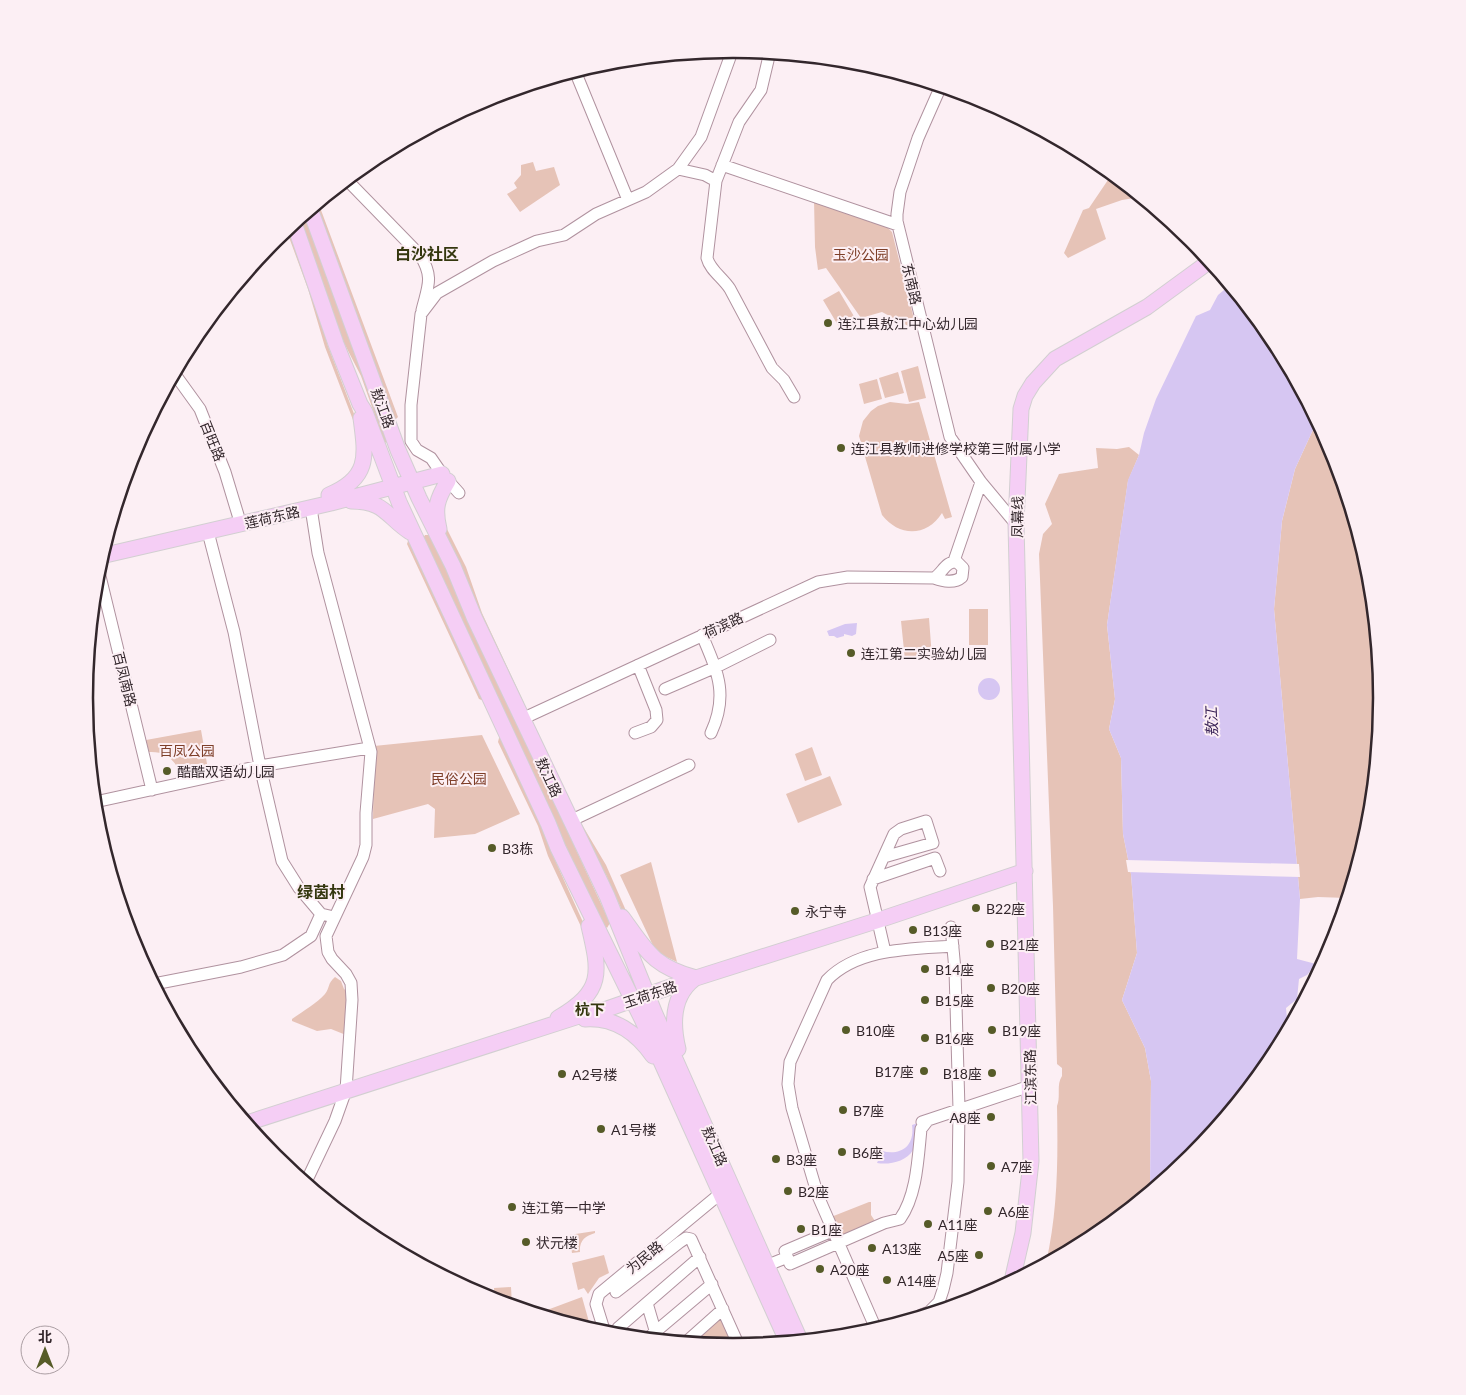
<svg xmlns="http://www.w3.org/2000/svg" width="1466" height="1395" font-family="Lato,'Noto Sans SC',sans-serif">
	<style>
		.green { fill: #e6c3b7 }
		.water { fill: #d6c6f2 }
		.pier { fill: #fceff4 }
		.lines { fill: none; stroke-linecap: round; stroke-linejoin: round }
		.minor-casing { stroke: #b0929f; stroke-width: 13 }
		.major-casing { stroke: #d2cfd1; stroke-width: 17 }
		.minor { stroke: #fff; stroke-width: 11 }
		.major { stroke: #f5cef5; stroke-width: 15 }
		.poi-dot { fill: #565b28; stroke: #fceff4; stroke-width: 2 }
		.labels { text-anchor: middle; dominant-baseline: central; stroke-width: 4; stroke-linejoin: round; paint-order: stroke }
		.park-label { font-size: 14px; fill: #7e3f29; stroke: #fceff4 }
		.street-label { font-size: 14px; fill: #33272c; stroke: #fceff4 }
		.poi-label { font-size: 14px; fill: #33272c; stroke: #fceff4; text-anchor: start }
		.water-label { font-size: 15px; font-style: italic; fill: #3a2357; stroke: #fceff4 }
		.neighbourhood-label { font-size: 15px; font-weight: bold; fill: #34370e; stroke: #fceff4 }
		.quarter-label { font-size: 16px; font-weight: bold; fill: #34370e; stroke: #fceff4 }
		.rim { fill: none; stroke: #33272c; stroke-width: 2.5 }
	</style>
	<rect width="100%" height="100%" fill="#fceff4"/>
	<path class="green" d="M533,162l3,9 18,-4 6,18 -40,27 -13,-18 10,-6 -3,-5 7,-8v-10z
		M1110,177l9,2 22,18 -19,3 -26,9 10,30 -38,19 -4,-5 19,-43 6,-2z
		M814,200l73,27 5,5 24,95 -4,1 -30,-16 -21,6 -35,-50 -8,2 -3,-23z
		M318,202l80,215 -2,2h-2l-79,-214z
		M306,213l81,229 -1,1 -2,-2 -23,-65 -17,-33 -46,-124z
		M289,227l23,63 16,56 33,86 -3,1 -33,-86 -17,-58 -22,-60z
		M839,291l16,27 -16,9 -16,-27z
		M918,366l8,32 -17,4 -8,-31z
		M898,372l6,21 -19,5 -6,-20z
		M877,379l5,20 -18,5 -5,-20z
		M890,402l17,2 12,-2 33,115 -7,2 -3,-6c-15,24 -43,24 -60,2l-23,-79 4,-15 8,-10 7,-5z
		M1317,421l15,29 37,121 13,127 -13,126 -22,74 -29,-1 -18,2 -26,-290 8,-88 13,-52z
		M1129,447l10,8 -11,26 -21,144 8,74 -6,30 12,29 2,76 8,40 6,79 -15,47 23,48 6,33 -1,109 -57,47 -47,26c12,-52 12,-105 11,-157 4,-10 -1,-21 5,-30v-8l-5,-4 -4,-158 -14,-352 4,-20 9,-10 -7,-20 14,-30 39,-6 -2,-20 21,1z
		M444,523l22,44 16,46 42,90 -1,1 -56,-119 -7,-22 -19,-38z
		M425,535h4l2,2 179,386 -3,5 -5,-4 -179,-386z
		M408,541h4l72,160 -5,-2 -72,-155z
		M969,609h19v36h-19z
		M929,618l3,40 -27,2 -4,-39z
		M201,730l8,45 -26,5c-6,-17 -14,-29 -34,-28l-3,-12z
		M482,735l38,79 -45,20 -41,4 1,-29 -7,-5 -55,15 1,-73z
		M501,737l42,89 7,23 37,82 -3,2 -36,-77 -10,-30 -40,-84 1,-4z
		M812,747l10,28 -17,6 -10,-27z
		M830,776l12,29 -44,18 -12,-29z
		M579,823h2l25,42 21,48 -3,2 -18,-40 -28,-50z
		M651,862l26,100 -21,-10 -36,-77z
		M335,977l6,4 3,8 4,3 -2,43 -15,-6 -14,2 -25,-10v-2c11,-8 24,-15 33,-25 5,-6 2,-10 10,-17z
		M869,1202h2v13l4,6 -35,18 -9,-22z
		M595,1231v2c-10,3 -16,8 -15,19l-8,1 -3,-18z
		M604,1255l5,18 -10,5 -11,16 -4,-6 -6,2 -6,-27z
		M511,1287l1,18 -17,-5 -1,-12z
		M582,1297l9,32 -52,-16z
		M721,1314l15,32 -47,-4z"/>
	<path class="water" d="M1230,285l43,52 44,84 -22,48 -13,52 -8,88 26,290 -3,60 19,5 -9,11 -8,4 -2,20 -11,9 2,21 -16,29 -80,98 -42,34 1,-109 -6,-33 -23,-48 15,-47 -6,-79 -8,-40 -2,-76 -12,-29 6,-30 -8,-74 21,-145 11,-25 5,-22 12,-34 40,-83 14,-6 8,-15z
		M857,623l-1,11 -4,2 -8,-2v2l-7,2 -3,-2h-5l-2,-5 18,-7z
		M978 689a11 11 0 1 1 22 0a11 11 0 1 1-22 0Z
		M918,1123c-1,8 -1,20 -5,27 -7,12 -24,15 -36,13l5,-12c19,5 33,-5 30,-26z"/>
	<path class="pier" d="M1126,860l173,4 1,13 -172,-5z"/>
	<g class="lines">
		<g class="minor-casing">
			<path id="minor" d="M770,52l-9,38 -22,32 -23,59 -9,77c3,12 16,20 23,31l42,79 12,12 10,17
				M575,71l53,129
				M941,86l-23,52 -18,54 -3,22v7l53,216 31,45 35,42
				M722,165l176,60
				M678,169l27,6 11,6
				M348,181l72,74c14,22 8,31 2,55
				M338,186l10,-5 28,-25
				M174,373l26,36 25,63 13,43
				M459,493l-17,-19 -11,-16 -14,-8 -6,-9v-36l10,-91 16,-21 56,-32 44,-20 27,-6 32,-21 50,-22 32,-23 23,-32 32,-88
				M208,532l26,100 26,134 22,95 17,27 22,26 13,3
				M954,561l27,-79
				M98,568l54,222
				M702,635c15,36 27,59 9,98
				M665,689l51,-22 54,-27
				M522,719l296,-137 30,-5 86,1c9,3 20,6 28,-1l1,-9 -6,-6c-12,-1 -14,11 -23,16
				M635,733l16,-6 6,-7 -1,-10 -18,-45
				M95,802l165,-36 109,-18
				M570,821l119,-56
				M884,857l49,-14 -7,-22 -25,8 -7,5 -24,53 15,65
				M873,879l62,-21 5,13
				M154,984l87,-17 42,-12 28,-19 10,-22
				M922,1122l108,-36
				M306,1182l29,-61 11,-31 6,-90 -1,-17 -5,-9 -14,-15 -4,-7 -2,-16 37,-79 3,-12v-32l5,-61 -53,-199 -7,-45
				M832,1231l-47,20 5,13 94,-41 16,-4c17,-24 18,-61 21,-90l7,-9
				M768,1265l15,-6
				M616,1292l64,-50 6,-4 5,1 48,107
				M647,1303l10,34
				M921,1315l8,-3 10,-10 4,-12 4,-17 11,-91 1,-73 -4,-139 -4,-43
				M618,1328l82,-71
				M876,1329l-58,-133 -26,-88 -4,-24 2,-22 37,-82c31,-32 83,-31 126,-34
				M605,1333l-9,-29 3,-10 122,-101
				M648,1338l64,-54
				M686,1342l37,-33"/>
		</g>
		<g class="major-casing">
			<path id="major" d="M310,209l88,241 21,48 34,68 21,51 133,279 48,118 145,326
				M294,223l42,121 24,60 5,8 34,90 149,321 10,25 84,171 145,322
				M329,495c41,-17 37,-39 32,-77
				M351,501c34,0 35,15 59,31
				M439,529c-5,-21 -2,-30 9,-48
				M101,556l230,-53 111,-29
				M622,917c25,34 30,49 74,61
				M558,1018c46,-27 42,-45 31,-92
				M585,1019c29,-2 52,14 68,37
				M678,1049c-6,-25 -6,-53 16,-70
				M247,1123l335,-108c7,-6 11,-6 19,-4l95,-33 183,-58 146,-49
				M1012,1281l11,-48 8,-72 -15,-637 5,-115 4,-13 8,-13 22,-24 92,-52 63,-46"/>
		</g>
		<use href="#minor" class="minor"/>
		<use href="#major" class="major"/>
	</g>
	<g class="poi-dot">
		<circle cx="828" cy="323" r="5"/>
		<circle cx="841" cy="448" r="5"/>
		<circle cx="851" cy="653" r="5"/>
		<circle cx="167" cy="771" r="5"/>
		<circle cx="492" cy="848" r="5"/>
		<circle cx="976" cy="908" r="5"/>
		<circle cx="795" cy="911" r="5"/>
		<circle cx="913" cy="930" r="5"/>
		<circle cx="990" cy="944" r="5"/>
		<circle cx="925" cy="969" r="5"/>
		<circle cx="991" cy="988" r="5"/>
		<circle cx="925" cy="1000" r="5"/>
		<circle cx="846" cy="1030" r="5"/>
		<circle cx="992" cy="1030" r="5"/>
		<circle cx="925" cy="1038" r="5"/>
		<circle cx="924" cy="1071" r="5"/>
		<circle cx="992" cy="1073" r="5"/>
		<circle cx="562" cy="1074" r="5"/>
		<circle cx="843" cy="1110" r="5"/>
		<circle cx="991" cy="1117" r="5"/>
		<circle cx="601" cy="1129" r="5"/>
		<circle cx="842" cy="1152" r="5"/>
		<circle cx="776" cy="1159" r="5"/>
		<circle cx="991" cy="1166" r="5"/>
		<circle cx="788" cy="1191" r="5"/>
		<circle cx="512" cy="1207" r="5"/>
		<circle cx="988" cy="1211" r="5"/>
		<circle cx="928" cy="1224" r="5"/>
		<circle cx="801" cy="1229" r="5"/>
		<circle cx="526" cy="1242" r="5"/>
		<circle cx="872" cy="1248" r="5"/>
		<circle cx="979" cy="1255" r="5"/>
		<circle cx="820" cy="1269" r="5"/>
		<circle cx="887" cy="1280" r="5"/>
	</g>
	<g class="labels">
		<g class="park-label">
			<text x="861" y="254">玉沙公园</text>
			<text x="187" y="750">百凤公园</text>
			<text x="459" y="778">民俗公园</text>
		</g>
		<g class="street-label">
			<text transform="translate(912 284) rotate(77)">东南路</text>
			<text transform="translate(383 408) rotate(70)">敖江路</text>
			<text transform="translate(213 441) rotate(68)">百旺路</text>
			<text transform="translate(272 517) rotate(-13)">莲荷东路</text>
			<text transform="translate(1017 517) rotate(-89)">凤幕线</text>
			<text transform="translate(723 625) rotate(-25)">荷滨路</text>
			<text transform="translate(125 679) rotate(76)">百凤南路</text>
			<text transform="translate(549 777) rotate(65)">敖江路</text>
			<text transform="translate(650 994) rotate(-19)">玉荷东路</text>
			<text transform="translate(1030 1077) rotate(-91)">江滨东路</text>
			<text transform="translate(715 1146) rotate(66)">敖江路</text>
			<text transform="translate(644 1257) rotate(-39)">为民路</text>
		</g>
		<g class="poi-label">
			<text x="838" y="323">连江县敖江中心幼儿园</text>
			<text x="851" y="448">连江县教师进修学校第三附属小学</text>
			<text x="861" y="653">连江第二实验幼儿园</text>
			<text x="177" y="771">酷酷双语幼儿园</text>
			<text x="502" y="848">B3栋</text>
			<text x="986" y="908">B22座</text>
			<text x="805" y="911">永宁寺</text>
			<text x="923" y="930">B13座</text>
			<text x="1000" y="944">B21座</text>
			<text x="935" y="969">B14座</text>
			<text x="1001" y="988">B20座</text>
			<text x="935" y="1000">B15座</text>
			<text x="856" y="1030">B10座</text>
			<text x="1002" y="1030">B19座</text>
			<text x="935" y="1038">B16座</text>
			<text x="914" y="1071" text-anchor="end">B17座</text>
			<text x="982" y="1073" text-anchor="end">B18座</text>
			<text x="572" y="1074">A2号楼</text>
			<text x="853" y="1110">B7座</text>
			<text x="981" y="1117" text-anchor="end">A8座</text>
			<text x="611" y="1129">A1号楼</text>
			<text x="852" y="1152">B6座</text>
			<text x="786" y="1159">B3座</text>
			<text x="1001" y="1166">A7座</text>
			<text x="798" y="1191">B2座</text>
			<text x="522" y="1207">连江第一中学</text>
			<text x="998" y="1211">A6座</text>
			<text x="938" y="1224">A11座</text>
			<text x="811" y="1229">B1座</text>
			<text x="536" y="1242">状元楼</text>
			<text x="882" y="1248">A13座</text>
			<text x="969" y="1255" text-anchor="end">A5座</text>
			<text x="830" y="1269">A20座</text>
			<text x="897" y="1280">A14座</text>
		</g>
		<g class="water-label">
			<text transform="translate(1211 722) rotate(-92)">敖江</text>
		</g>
		<g class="neighbourhood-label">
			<text x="590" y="1009">杭下</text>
		</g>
		<g class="quarter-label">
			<text x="427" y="253">白沙社区</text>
			<text x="321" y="891">绿茵村</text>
		</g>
	</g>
	<path d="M0 0H1466V1395H0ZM93 698a640 640 0 1 1 1280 0a640 640 0 1 1-1280 0Z" fill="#fceff4" fill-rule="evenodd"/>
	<path class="rim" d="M93 698a640 640 0 1 1 1280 0a640 640 0 1 1-1280 0Z"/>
	<g transform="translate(45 1350)"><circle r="24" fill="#fceff4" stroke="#ac9fa4"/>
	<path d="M0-4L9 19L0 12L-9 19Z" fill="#565b28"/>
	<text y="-8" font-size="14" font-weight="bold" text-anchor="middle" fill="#33272c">北</text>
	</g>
</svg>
